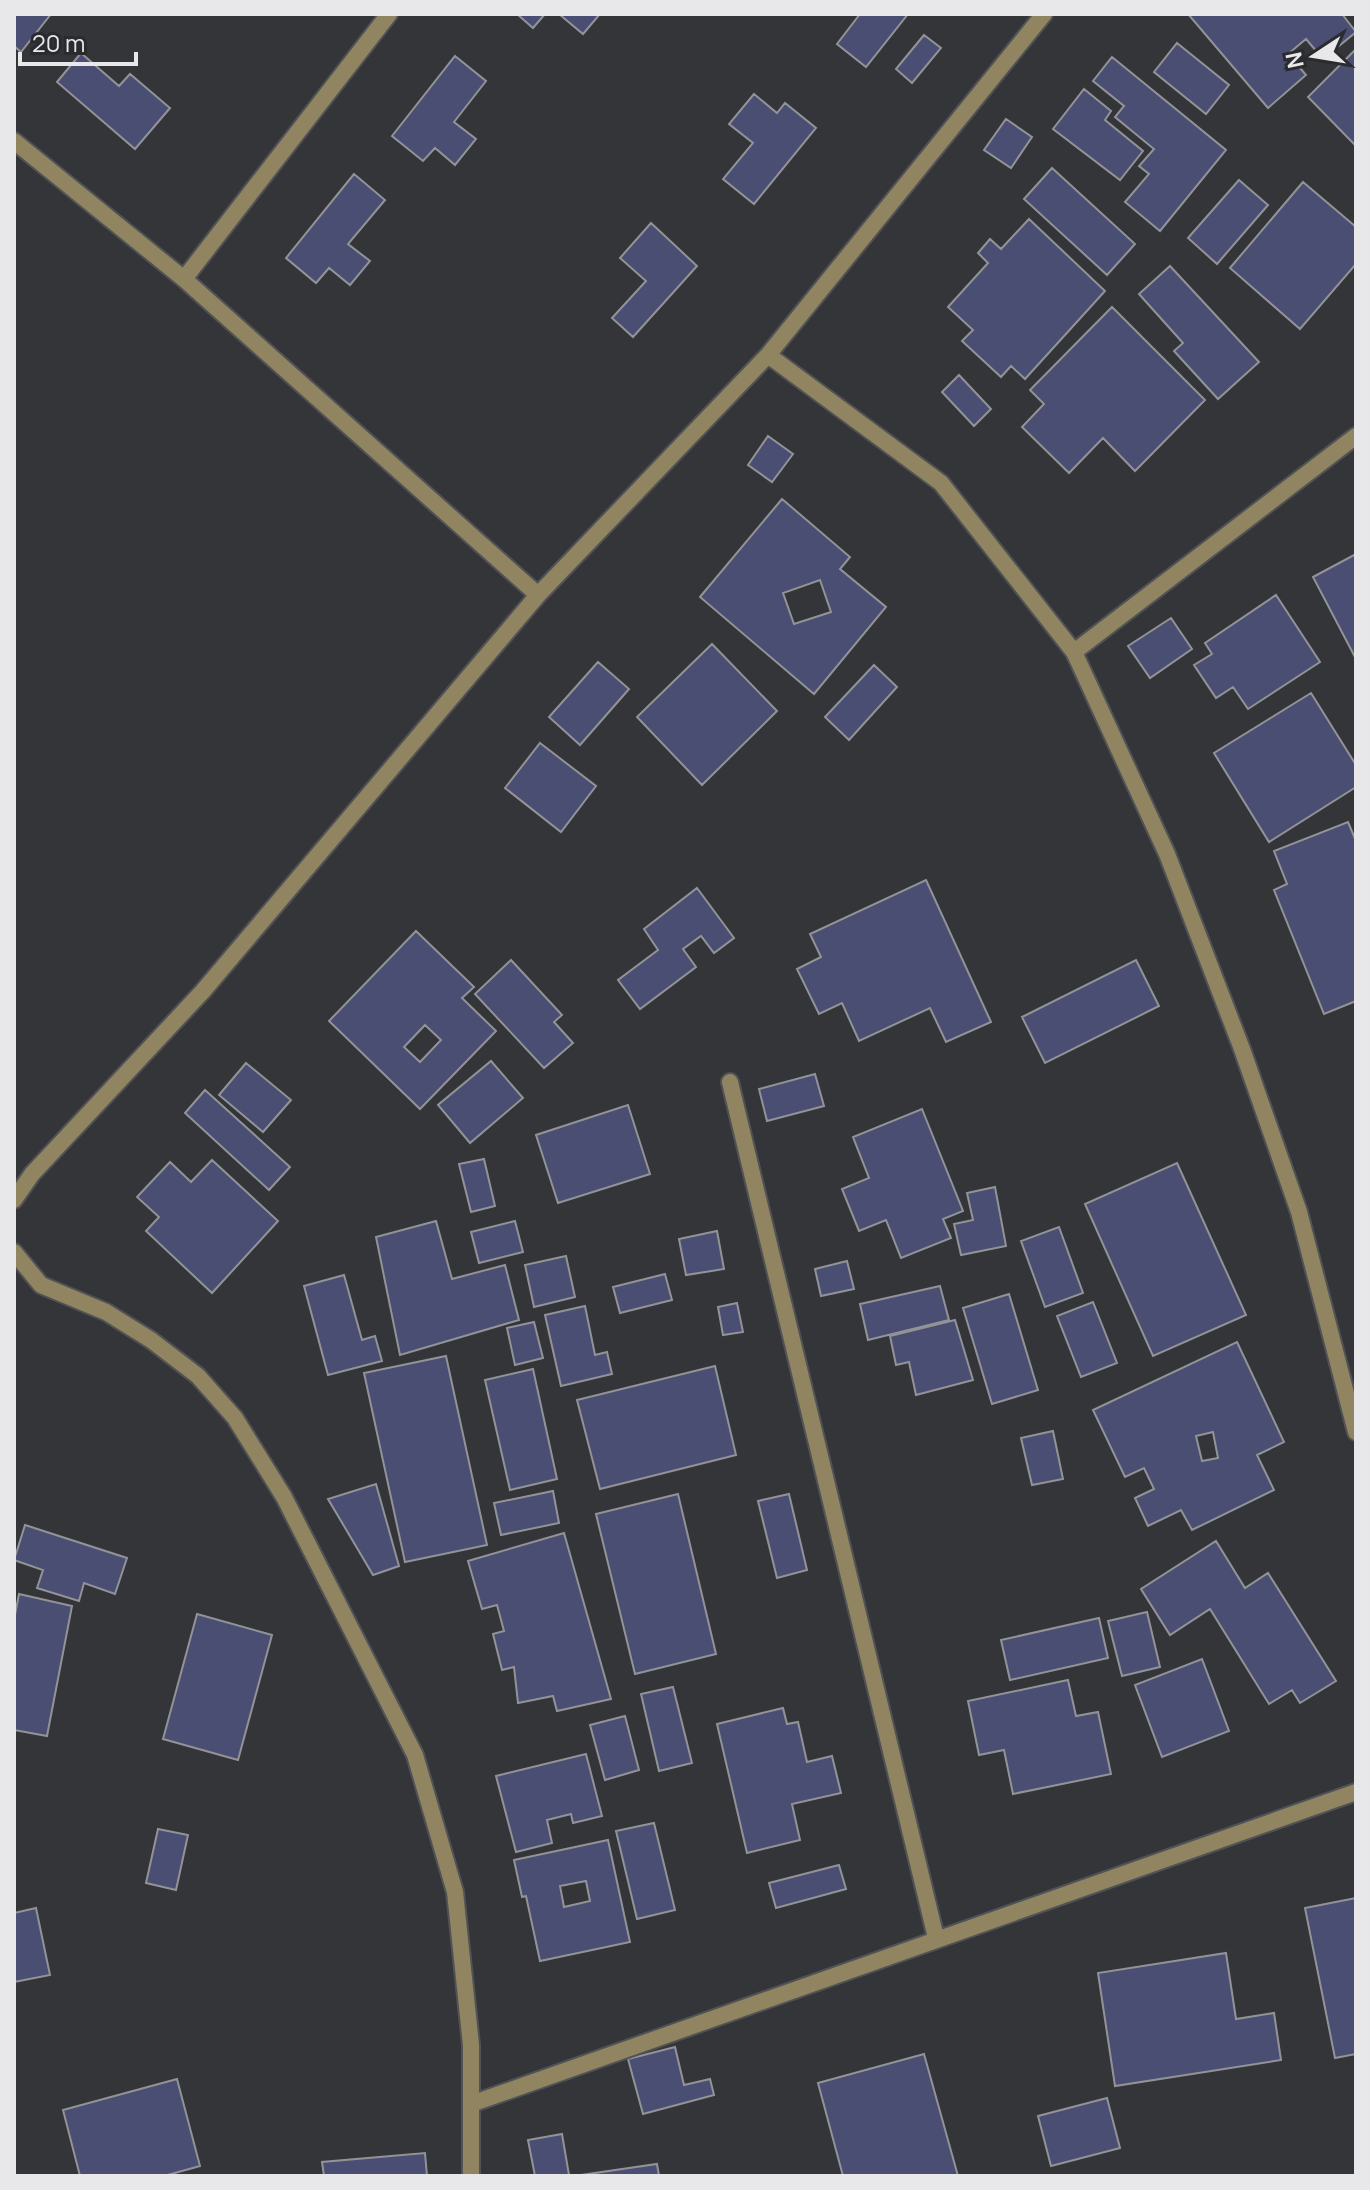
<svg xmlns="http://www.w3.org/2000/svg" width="1370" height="2190" font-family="Manrope,sans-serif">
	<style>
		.building { fill: #4a4e73; stroke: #929397; stroke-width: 2; fill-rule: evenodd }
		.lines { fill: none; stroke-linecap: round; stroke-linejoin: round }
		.minor-casing { stroke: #515255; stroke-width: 20 }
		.minor { stroke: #908560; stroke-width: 16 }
	</style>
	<rect width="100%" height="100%" fill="#343539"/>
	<path class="building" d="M14,14h37l-30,38 -7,-6z
		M517,14h28l-12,14z
		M559,14h41l-17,20z
		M860,14h48l-42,53 -29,-23z
		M1188,14h154l14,18 -33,27 -17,-20 -18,15 18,21 -38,33z
		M924,35l17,13 -29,35 -16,-14z
		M1177,43l52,42 -23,29 -52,-42z
		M1356,49v97l-48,-49z
		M81,53l38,33 11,-12 40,34 -35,41 -78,-67z
		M455,56l31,25 -32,41 22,17 -21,26 -20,-17 -12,13 -31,-25z
		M1112,57l114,93 -66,81 -35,-29 24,-28 -10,-8 15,-17 -39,-32 9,-11 -31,-25z
		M1084,89l27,22 -6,9 38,31 -23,29 -67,-51z
		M754,94l23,19 8,-10 31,25 -62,76 -31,-25 30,-36 -24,-19z
		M1006,119l26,18 -21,31 -27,-18z
		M1052,168l83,76 -28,31 -83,-76z
		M354,174l31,26 -37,44 22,17 -20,24 -21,-17 -13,15 -30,-25z
		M1239,180l29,25 -51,59 -29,-26z
		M1303,182l53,45v37l-56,65 -70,-61z
		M1029,219l76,72 -80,88 -14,-13 -10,11 -39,-36 11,-11 -25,-23 40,-44 -10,-10 12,-14 11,10z
		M651,223l46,43 -64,71 -21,-19 34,-37 -26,-23z
		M1170,266l89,96 -41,37 -44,-48 9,-8 -44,-49z
		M1112,307l93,93 -70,71 -32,-33 -34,35 -47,-46 22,-23 -14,-14z
		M959,375l32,34 -17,17 -32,-34z
		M768,436l25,18 -21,28 -24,-17z
		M782,499l68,58 -10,12 46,38 -72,87 -114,-97zM820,580l11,32 -37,12 -11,-31z
		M1356,554v105l-43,-82z
		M1276,595l44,67 -72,47 -15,-22 -17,11 -22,-33 18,-11 -7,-11z
		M1171,618l21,31 -42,29 -22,-32z
		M712,644l65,67 -75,74 -65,-68z
		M598,662l31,27 -49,56 -31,-28z
		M874,665l23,22 -48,53 -24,-23z
		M1311,693l45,72v22l-87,55 -55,-89z
		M540,743l56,43 -35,46 -56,-44z
		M1348,822l8,19v160l-32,13 -50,-124 13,-6 -13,-33z
		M926,880l65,142 -45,20 -16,-34 -71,33 -17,-38 -23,11 -22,-45 24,-12 -11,-23z
		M697,888l37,50 -20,15 -13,-17 -18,13 13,18 -56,42 -22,-29 40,-30 -14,-21z
		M416,931l58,56 -12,11 34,33 -76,78 -91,-88zM425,1025l16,15 -21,22 -16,-15z
		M511,960l51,55 -8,7 19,21 -29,25 -69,-74z
		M1136,960l23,46 -114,57 -23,-46z
		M491,1061l32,37 -53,45 -32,-38z
		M246,1063l45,37 -28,32 -44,-37z
		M815,1074l9,32 -57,15 -8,-32z
		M205,1090l85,77 -21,23 -84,-77z
		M628,1105l22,69 -92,29 -22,-68z
		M922,1109l41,102 -20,8 8,19 -50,20 -15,-38 -27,11 -17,-42 27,-11 -16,-41z
		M484,1159l11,47 -24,6 -12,-48z
		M212,1160l66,61 -66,72 -66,-62 13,-14 -22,-20 33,-35 21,20z
		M1177,1163l69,152 -93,41 -68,-152z
		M995,1187l11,59 -45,9 -7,-31 19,-4 -6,-27z
		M436,1221l16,58 53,-14 14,55 -119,35 -24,-118z
		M515,1221l8,31 -44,11 -8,-31z
		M1059,1227l24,66 -38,14 -24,-66z
		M717,1231l7,38 -38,6 -7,-36z
		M566,1256l9,41 -41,10 -9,-42z
		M847,1261l7,28 -33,7 -6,-27z
		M665,1274l7,26 -52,13 -7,-26z
		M344,1275l18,65 13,-4 7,25 -54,14 -24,-89z
		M940,1286l9,34 -81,20 -8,-36z
		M1009,1294l29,96 -46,14 -29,-96z
		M1093,1302l24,61 -36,14 -24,-61z
		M737,1303l6,29 -20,3 -5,-28z
		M585,1306l10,49 12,-3 5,22 -51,12 -16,-71z
		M955,1320l18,60 -57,15 -7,-33 -13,3 -6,-29z
		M534,1322l9,36 -28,7 -8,-37z
		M1237,1342l47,100 -27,13 17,35 -82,40 -11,-20 -33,16 -13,-28 19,-9 -10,-21 -19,9 -32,-67zM1213,1432l5,26 -16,3 -6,-25z
		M446,1356l41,189 -82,17 -41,-189z
		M715,1366l21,89 -136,34 -23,-89z
		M533,1369l24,110 -47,11 -25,-110z
		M1053,1431l10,48 -31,6 -11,-47z
		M376,1484l23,82 -26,9 -45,-76z
		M553,1491l6,32 -58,12 -7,-32z
		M678,1494l38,160 -81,20 -39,-160z
		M789,1494l18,76 -30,8 -19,-77z
		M25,1525l102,33 -12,36 -31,-11 -5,18 -42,-13 6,-18 -29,-10z
		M564,1533l47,166 -54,12 -4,-15 -35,7 -4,-36 -12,3 -9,-36 11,-3 -7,-26 -15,4 -14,-48z
		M1216,1541l29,47 23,-15 68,108 -36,22 -8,-13 -23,14 -59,-95 -40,26 -29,-46z
		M19,1594l53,12 -25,130 -33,-6v-110z
		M1147,1612l13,55 -38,9 -14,-55z
		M197,1614l75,21 -34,125 -75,-21z
		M1099,1618l9,40 -98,22 -9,-40z
		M1202,1659l27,72 -67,26 -27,-72z
		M1068,1680l8,36 22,-4 13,62 -98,20 -9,-44 -25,5 -11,-54z
		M673,1687l19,76 -33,8 -18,-77z
		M783,1708l4,16 11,-2 9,40 25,-6 9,37 -49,11 8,36 -53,13 -30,-129z
		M625,1716l14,54 -34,10 -15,-55z
		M586,1754l16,62 -29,7 -2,-9 -24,6 5,23 -36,9 -20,-76z
		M654,1823l21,87 -38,9 -21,-88z
		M158,1829l30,6 -12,55 -30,-7z
		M608,1840l22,102 -90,19 -14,-65 -4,1 -8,-37zM586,1881l4,20 -26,6 -4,-21z
		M839,1865l7,24 -70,19 -7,-25z
		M1356,1898v156l-21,4 -30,-150z
		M36,1908l14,67 -36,7v-69z
		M1226,1953l10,66 38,-6 7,47 -166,26 -17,-113z
		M675,2047l9,38 26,-6 4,16 -71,19 -15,-55z
		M924,2054l34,122h-115l-25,-93z
		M177,2079l23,87 -36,10h-84l-17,-66z
		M1107,2098l13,50 -69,18 -13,-50z
		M562,2134l7,41 -34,1 -7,-36z
		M425,2153l2,23h-103l-2,-14z
		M657,2164l2,12h-85z"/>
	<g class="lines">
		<g class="minor-casing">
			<path id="minor" d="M14,141l170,138 354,316
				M184,279l205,-265
				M768,355l173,128 133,169 93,202 75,195 57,163 57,220
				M1074,652l282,-216
				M730,1082l206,856
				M14,1200l18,-26 171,-183 335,-396 230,-240 276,-341
				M14,1252l27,33 65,27 45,28 47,36 37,42 49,79 131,258 40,137 16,153v131
				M471,2104l885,-312"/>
		</g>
		<use href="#minor" class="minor"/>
	</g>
	<rect width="1370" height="2190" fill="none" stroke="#e8e8eb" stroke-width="32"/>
	<g transform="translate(1314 56) rotate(258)" stroke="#2a2b2e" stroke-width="6" paint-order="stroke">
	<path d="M0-6L14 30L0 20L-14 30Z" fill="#e8e8eb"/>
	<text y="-12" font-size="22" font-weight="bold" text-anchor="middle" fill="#e8e8eb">N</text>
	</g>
	<path d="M20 52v12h116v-12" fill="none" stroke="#e8e8eb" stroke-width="4"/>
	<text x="32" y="52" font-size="24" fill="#e8e8eb" stroke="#2a2b2e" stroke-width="6" paint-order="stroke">20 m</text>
</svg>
